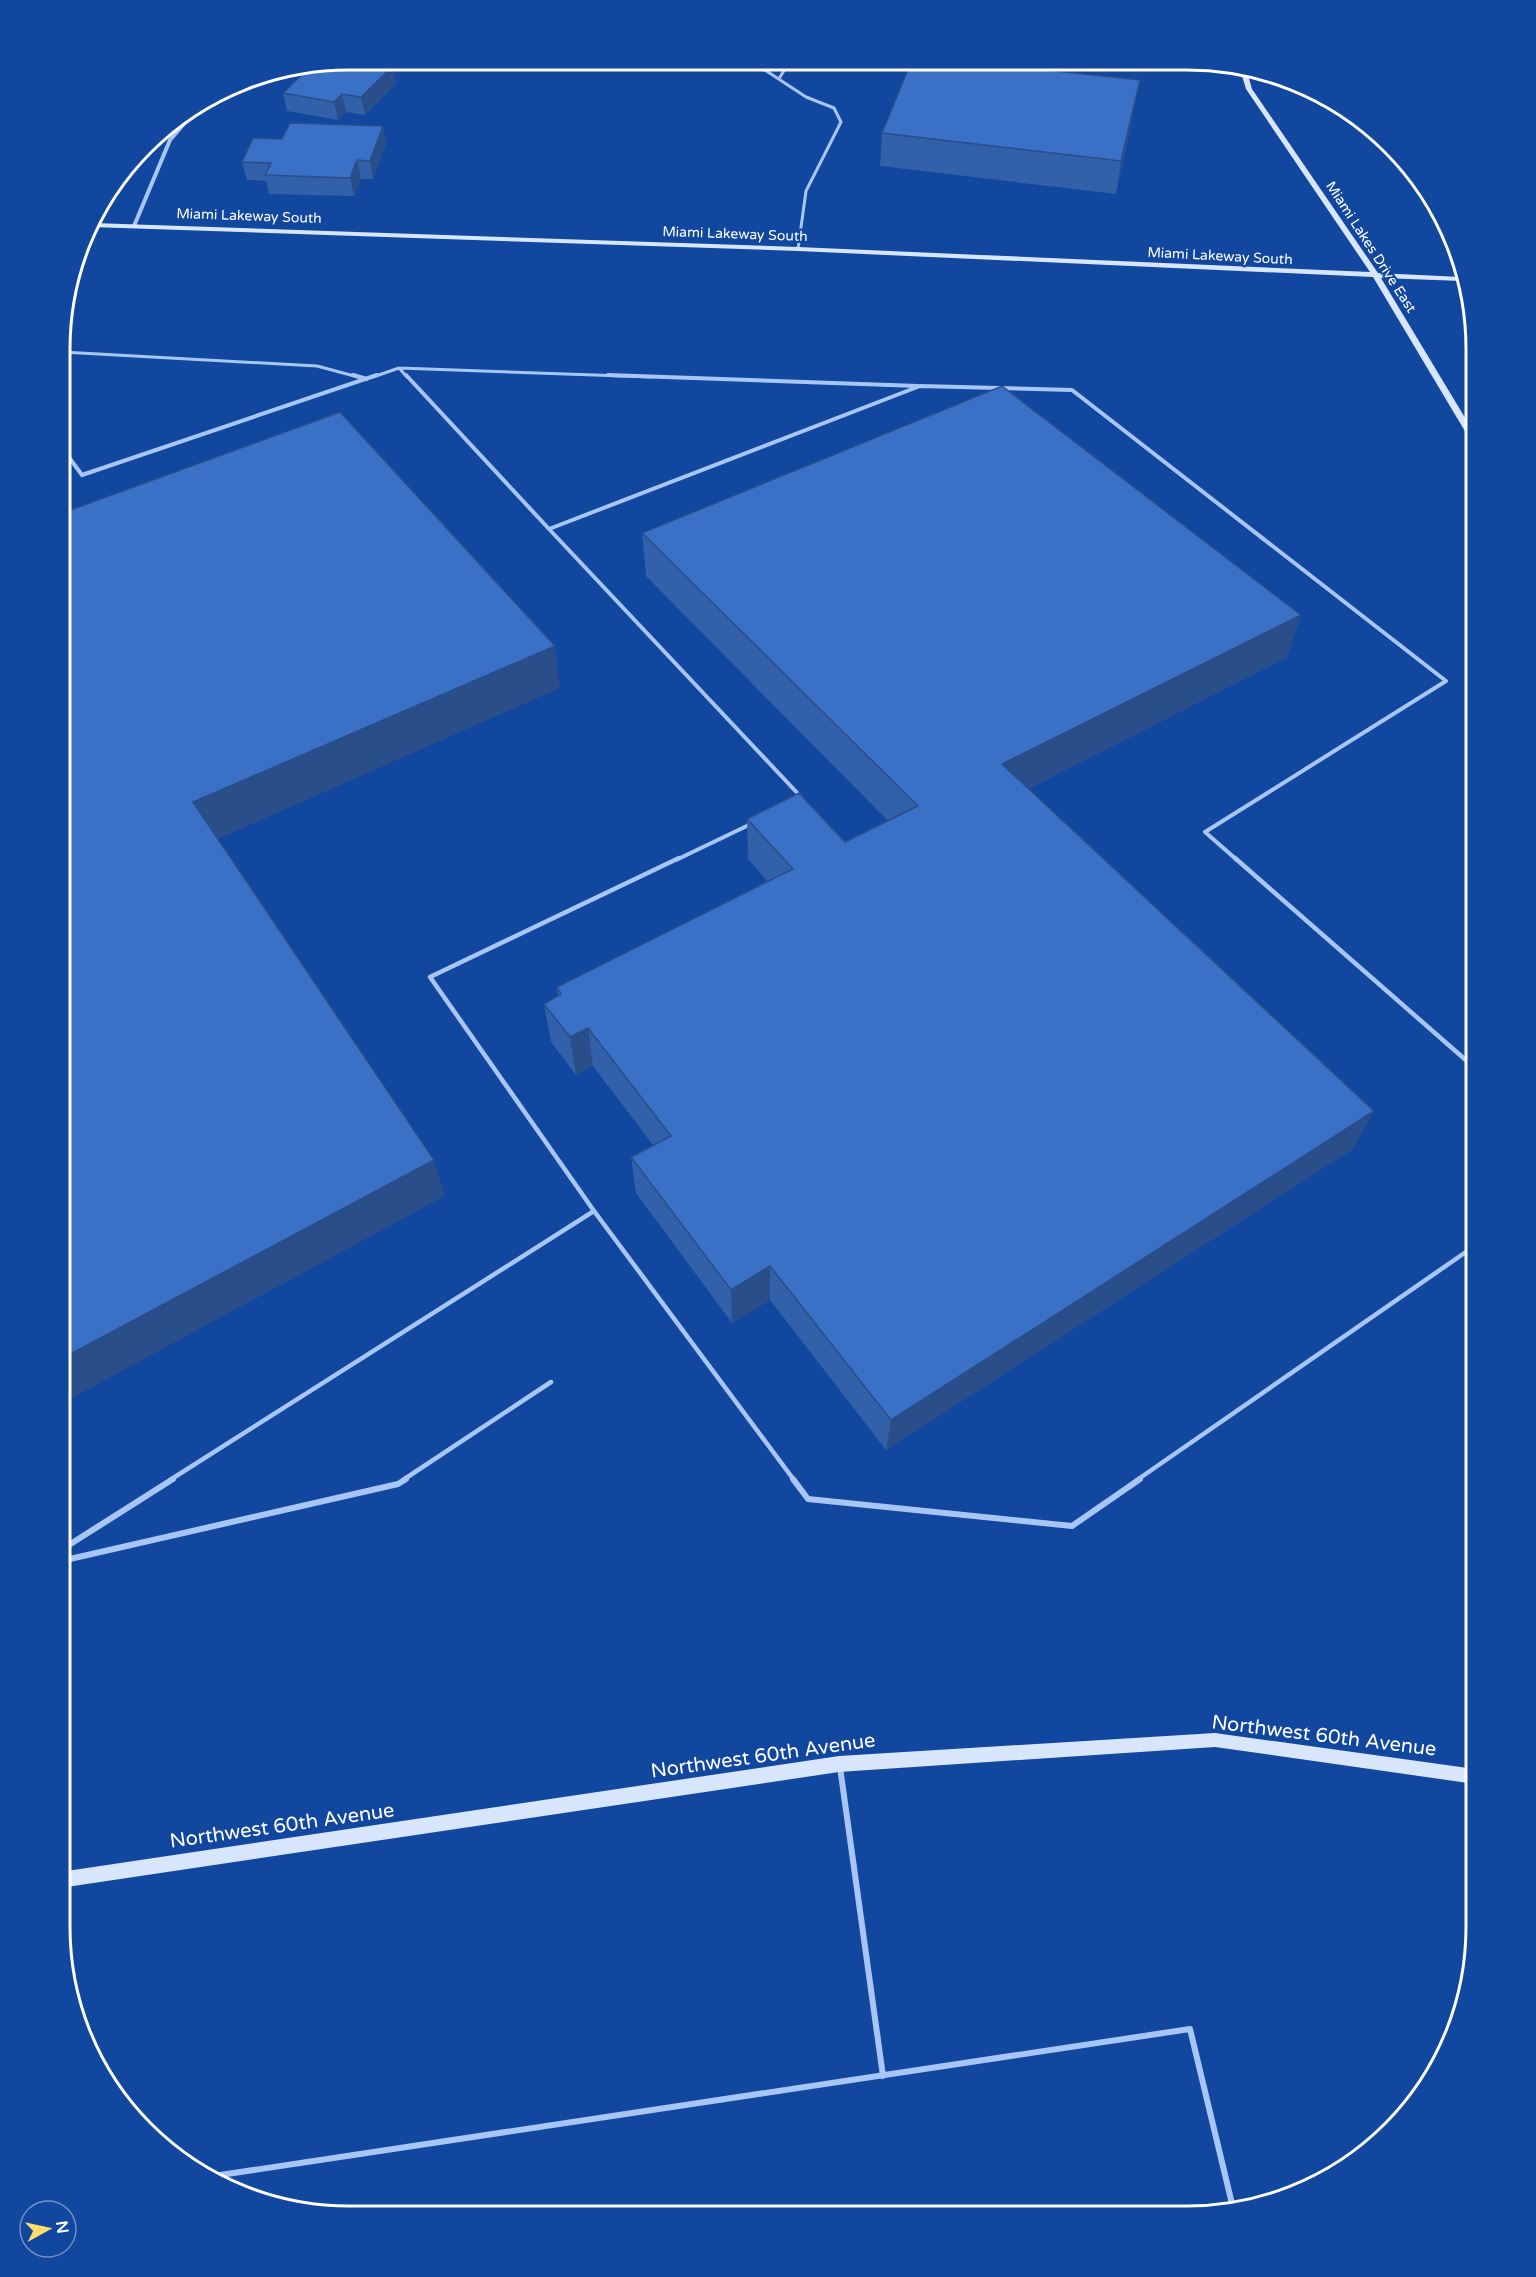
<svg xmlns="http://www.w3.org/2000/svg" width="1536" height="2277" font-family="'Varela Round',sans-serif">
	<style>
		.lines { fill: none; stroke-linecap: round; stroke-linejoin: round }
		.lane-far3 { stroke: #a8c6f5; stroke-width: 3 }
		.lane-far2 { stroke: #a8c6f5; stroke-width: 4 }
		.lane-far1 { stroke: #a8c6f5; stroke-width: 4.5 }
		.lane { stroke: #a8c6f5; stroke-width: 6 }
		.street { stroke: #a8c6f5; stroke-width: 4 }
		.secondary { fill: #d8e6fd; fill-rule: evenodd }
		.wall { fill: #3260a9 }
		.shaded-wall { fill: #294e8a }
		.building { fill: #3a70c5; stroke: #294e8a; stroke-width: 1.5 }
		.labels { text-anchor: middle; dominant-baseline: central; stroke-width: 4.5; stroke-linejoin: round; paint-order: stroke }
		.far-street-label { font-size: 14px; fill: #fff; stroke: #11479e }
		.near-street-label { font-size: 20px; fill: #fff; stroke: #11479e }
		.rim { fill: none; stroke: #fff; stroke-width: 3 }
	</style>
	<rect width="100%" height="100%" fill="#11479e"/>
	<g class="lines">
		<path class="lane-far3" d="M736,61l29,9 41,27 28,11 7,14 -35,69 -8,58
			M780,77l10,-16
			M62,352l255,14 41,11
			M399,368l253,9
			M373,377l26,-9 8,9"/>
		<path class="lane-far2" d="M353,375l14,4
			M406,375l143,154 371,-143 152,4 374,291 -241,151 32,28
			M608,375l310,11
			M62,448l20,27 295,-100
			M549,529l253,269
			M676,860l75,-36"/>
		<path class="lane-far1" d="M1235,858l241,211
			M594,1211l-164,-234 249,-119
			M170,1480l424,-269 200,269
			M403,1480l148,-98
			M1137,1480l339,-235"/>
		<path class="lane" d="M793,1479l15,20 264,27 68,-47
			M61,1550l112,-71
			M61,1561l337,-77 8,-5
			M840,1767l43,309
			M207,2177l983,-148 43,179"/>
		<path class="street" d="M134,226l36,-86 25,-29"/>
		<path class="secondary" d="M1239,66l7,2 6,21 126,184 83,4 1,4 -81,-3 95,158v10l-4,-3 -99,-166 -575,-26 -707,-24 2,-4 705,24 572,25 -124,-183z
			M1215,1733l260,36v15l-260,-37 -376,25 -779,116v-16l779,-116z"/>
	</g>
	<path class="wall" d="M911,62h103l-2,4 122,46 -18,82 -236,-28 2,-33z
		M392,66h1l3,18 -31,31 -19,-3 -8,8 -51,-9 -4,-18z
		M383,126l3,18 -13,35h-12l-7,17 -85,-2 -3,-13 -19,-1 -5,-18 40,-23z
		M1446,224l6,11 -9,-2z
		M642,533l659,82 -14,42 -259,132 326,359 -468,302 -116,-150 -38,23 -96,-130 -5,-36 22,-12 -60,-79 -17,9 -25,-33 -7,-38 14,-8 -1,-9 210,-106 -19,-22 -1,-40 98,23 43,-21 -242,-245z"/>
	<path class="shaded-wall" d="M377,60h14l1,7 1,-1 3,18 -31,31 -4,-18 13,-34z
		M1008,62h6l-9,22z
		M1140,80l-6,32 -18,82 5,-33z
		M342,94l4,18 -8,8 -4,-18z
		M383,126l3,18 -13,35 -3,-18z
		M357,160l4,19 -7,17 -4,-18z
		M1301,615l-14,42 -291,148 6,-41z
		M555,646l5,42 -351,155 -16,-41z
		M588,1028l5,38 -17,9 -6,-38z
		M1374,1111l-20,37 -468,302 5,-30z
		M434,1160l11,36 -384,208v-45z
		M770,1266v34l-38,23 -1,-33z"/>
	<path class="building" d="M350,60h27l-3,3 19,3 -32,31 -19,-3 -8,8 -51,-9 28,-27z
		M911,62h60l169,18 -19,81 -239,-28z
		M290,123l93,3 -13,35 -13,-1 -7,18 -85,-3 6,-12 -29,-1 11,-24 29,1z
		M1002,386l299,229 -299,149 372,347 -483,309 -121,-154 -39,24 -100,-133 40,-21 -83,-108 -18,9 -26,-33 17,-10 -4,-7 236,-118 -46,-50 52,-26 46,49 73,-36 -276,-273z
		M340,412l215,234 -362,156 241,358 -373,199 1,-846z"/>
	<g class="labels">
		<g class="far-street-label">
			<text transform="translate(249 216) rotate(2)">Miami Lakeway South</text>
			<text transform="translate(735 234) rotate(2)">Miami Lakeway South</text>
			<text transform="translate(1371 247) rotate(57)">Miami Lakes Drive East</text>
			<text transform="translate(1220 256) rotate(3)">Miami Lakeway South</text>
		</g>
		<g class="near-street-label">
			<text transform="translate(1324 1736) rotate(7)">Northwest 60th Avenue</text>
			<text transform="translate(763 1756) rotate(-8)">Northwest 60th Avenue</text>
			<text transform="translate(282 1826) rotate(-8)">Northwest 60th Avenue</text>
		</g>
	</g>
	<path d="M0 0H1536V2277H0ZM349 70H1187A279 279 0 0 1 1466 349V1927A279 279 0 0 1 1187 2206H349A279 279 0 0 1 70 1927V349A279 279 0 0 1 349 70Z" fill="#11479e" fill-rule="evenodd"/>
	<path class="rim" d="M349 70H1187A279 279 0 0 1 1466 349V1927A279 279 0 0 1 1187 2206H349A279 279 0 0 1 70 1927V349A279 279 0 0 1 349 70Z"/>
	<g transform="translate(48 2229) rotate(82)"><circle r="28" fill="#11479e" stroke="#7091c5" stroke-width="1.5"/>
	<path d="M0-4.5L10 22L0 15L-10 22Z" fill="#ffdc6b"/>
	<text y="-9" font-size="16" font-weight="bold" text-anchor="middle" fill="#ffffff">N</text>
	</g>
</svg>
